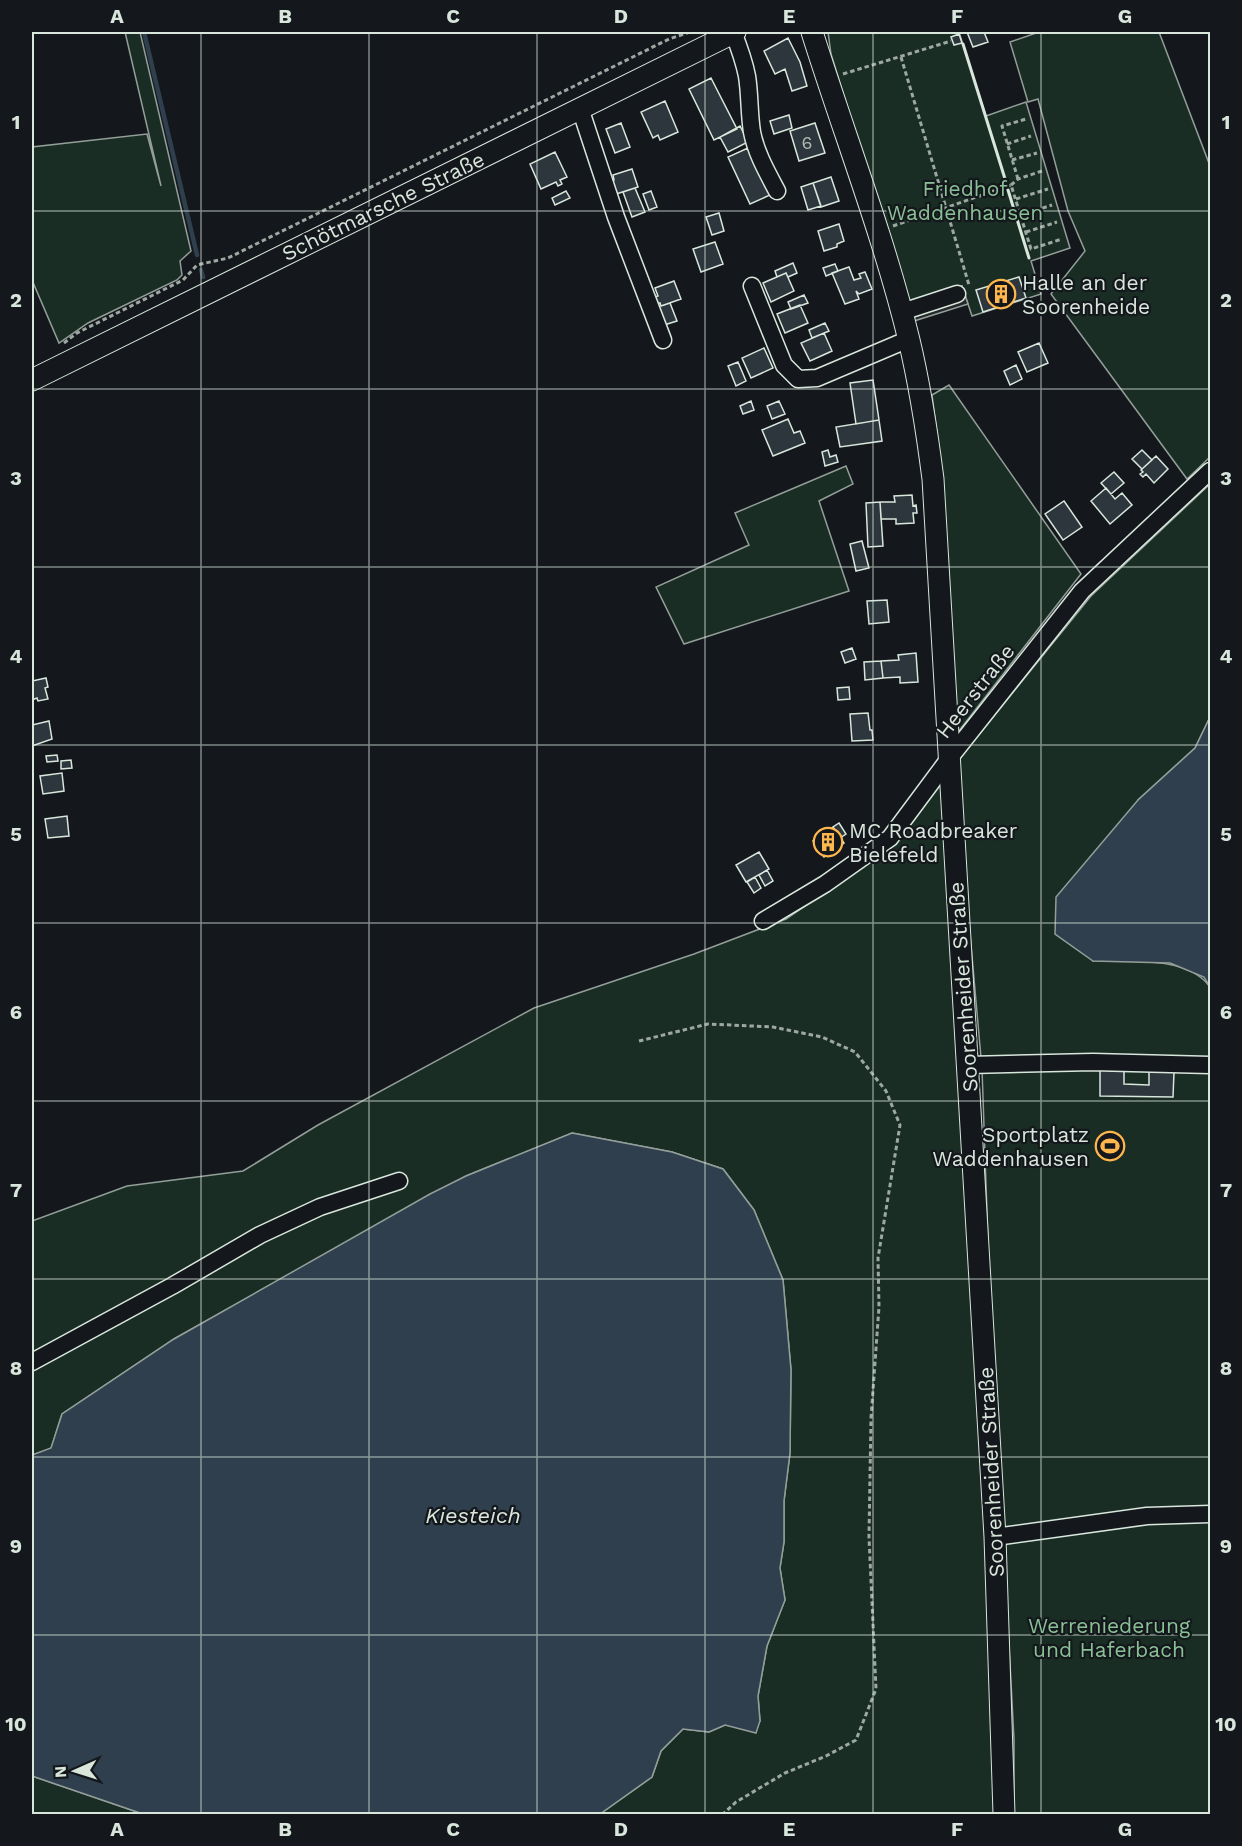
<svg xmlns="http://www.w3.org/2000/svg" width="1242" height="1846" font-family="'Work Sans',sans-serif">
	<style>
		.green { fill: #1a2d24; stroke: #939e99; stroke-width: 1.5 }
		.parking { fill: #24282b; stroke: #939e99; stroke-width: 1.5 }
		.water { fill: #2f3f4d; stroke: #939e99; stroke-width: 1.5 }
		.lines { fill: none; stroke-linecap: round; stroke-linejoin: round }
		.stream { stroke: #2f3f4d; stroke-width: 4.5 }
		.building { fill: #2c363c; stroke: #d8e6dc; stroke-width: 1.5 }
		.minor-casing { stroke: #d8e6dc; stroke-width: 19 }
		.major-casing { stroke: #d8e6dc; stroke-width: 23 }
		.path { stroke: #9da8a2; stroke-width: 3; stroke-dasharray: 4.5 3; stroke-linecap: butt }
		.minor { stroke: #14181c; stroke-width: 16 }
		.major { stroke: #14181c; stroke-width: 21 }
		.wall { stroke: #d8e6dc; stroke-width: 3 }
		.grid { fill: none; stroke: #d8e6dc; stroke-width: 1.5; stroke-opacity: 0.55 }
		.labels { text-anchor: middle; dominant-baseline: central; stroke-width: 4.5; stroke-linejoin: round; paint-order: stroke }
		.number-label { font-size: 18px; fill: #adbab4 }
		.park-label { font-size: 21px; fill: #8ac095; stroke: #14181c }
		.street-label { font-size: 21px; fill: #d8e6dc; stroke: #14181c }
		.poi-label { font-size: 21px; fill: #d8e6dc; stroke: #14181c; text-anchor: start }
		.water-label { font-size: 22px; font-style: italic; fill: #d8e6dc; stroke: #14181c }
		.neatline { fill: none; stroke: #d8e6dc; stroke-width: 2 }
		.grid-label { font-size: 20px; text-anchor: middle; font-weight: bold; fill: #d8e6dc }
	</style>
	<rect width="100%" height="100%" fill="#14181c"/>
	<path class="green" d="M125,32h15l51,219 -11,10 2,14 -5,5 -89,43 -29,20 -27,-63v-133l115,-13 14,52z
		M828,32h131l27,84 40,-14 44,146 -39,13 10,33 -69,22 -10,-30 -54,17 -77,-249z
		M1039,32h120l51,134v291l-23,22 -136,-185 34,-43 -17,-40 -30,-112 -10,3 -18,-60z
		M949,385l132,189 -126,162 -12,-254 -11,-87z
		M846,466l7,18 -34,17 30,90 -165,53 -28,-57 93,-42 -14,-32z
		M1210,484v233l-15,31 -57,52 -45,161c35,1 95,-6 117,26v827h-196v-75l-25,-469 -7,-201 -27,-305 136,-168z
		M941,779c21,345 47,690 55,1035h-396l52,-37 9,-26 22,-22 26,3 16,-7 35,-4 -2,-25 9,-50 18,-46 -5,-32 4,-26v-41l6,-48 1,-83 -8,-90 -29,-70 -31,-41 -51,-17 -100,-19 -106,43 -292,163 -112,75 -11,35 -19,6v-234l95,-35 116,-15 75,-46 216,-117 160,-54 92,-35 103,-71z
		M32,1776l111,38h-111z"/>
	<path class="parking" d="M962,286l6,18 -54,17 -6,-18z"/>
	<path class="water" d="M1210,717v270l-6,-10 -34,-14 -77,-2 -38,-27 1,-37 82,-97 57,-52z
		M572,1133l100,19 51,17 31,41 29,70 8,90 -1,83 -6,48v41l-4,26 5,32 -18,46 -9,50 2,25 -4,12 -31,-8 -16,7 -26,-3 -22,22 -9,26 -52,37h-457l-111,-38v-321l19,-7 11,-34 112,-75 256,-145 36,-18z"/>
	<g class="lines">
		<path class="stream" d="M144,32l53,223
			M201,270l2,7"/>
	</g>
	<path class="building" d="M967,32h17l4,10 -15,5z
		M959,34l3,9 -8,2 -3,-8z
		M788,38l12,24 7,24 -15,5 -7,-22 -10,5 -11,-23z
		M711,78l26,51 -23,11 -25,-51z
		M665,101l13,31 -18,8 -2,-5 -5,3 -12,-26z
		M789,115l3,13 -18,6 -4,-13z
		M621,123l9,24 -15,6 -9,-24z
		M815,123l10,30 -26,8 -9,-30z
		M740,126l8,16 -20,10 -8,-15z
		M748,148l22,47 -20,9 -22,-47z
		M555,152l12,25 -7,3 2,4 -4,2 -2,-4 -15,7 -11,-25z
		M632,169l6,18 -25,8 -4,-13 5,-2 -1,-5z
		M831,177l8,24 -18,6 -8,-24z
		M813,183l8,23 -13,4 -7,-23z
		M635,188l10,24 -13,5 -9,-25z
		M566,191l4,7 -15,7 -3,-7z
		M651,191l6,16 -8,3 -6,-16z
		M719,213l5,18 -12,4 -6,-18z
		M839,224l5,17 -7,3v3l-13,4 -6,-20z
		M715,242l8,22 -22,8 -8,-23z
		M793,263l4,10 -9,4 -2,-4 -9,4 -2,-6z
		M835,264l3,7 -12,5 -3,-8z
		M849,267l5,13 7,-2 -2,-4 6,-2 7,17 -13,5 -3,-3 3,8 -14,5 -13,-31z
		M786,273l8,18 -23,11 -8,-19z
		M1019,277l7,21 -43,14 -7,-22z
		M674,281l7,18 -20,7 -1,-3 -4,1 -2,-7 4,-1 -3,-8z
		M804,295l4,8 -17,6 -3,-7z
		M660,303l1,3 9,-3 7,18 -13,4 -8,-21z
		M800,305l8,18 -23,10 -8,-19z
		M825,323l4,8 -17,7 -3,-8z
		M824,333l8,18 -22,10 -9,-18z
		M1039,343l9,20 -21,9 -9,-20z
		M764,348l9,20 -22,10 -9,-20z
		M738,362l8,19 -10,5 -8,-20z
		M1016,365l6,14 -12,6 -6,-14z
		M873,380l6,40 -23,4 -6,-41z
		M751,401l3,9 -11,4 -3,-8z
		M779,401l6,13 -13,5 -5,-13z
		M788,419l6,14 6,-2 5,12 -32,13 -11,-26z
		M879,420l3,21 -42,6 -4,-20z
		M828,450l2,7 6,-2 2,7 -13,4 -3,-14z
		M1142,450l10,10 -10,9 -10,-10z
		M1156,456l12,13 -14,14 -8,-9 -3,3 -3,-3 3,-2 -2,-2z
		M1114,472l10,11 -13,11 -10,-11z
		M1106,488l9,11 7,-6 10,12 -22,19 -19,-23z
		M912,495l1,11 3,-1 1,8h-4l1,10 -18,1v-5h-15l-1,-17h15l-1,-6z
		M1064,501l18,26 -19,13 -18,-26z
		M880,502l3,44 -15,1 -2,-44z
		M862,541l7,27 -13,3 -6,-27z
		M887,600l2,22 -20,2 -2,-23z
		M852,648l4,11 -11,4 -4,-11z
		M916,653l2,29 -18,1v-6l-17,1 -2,-17 18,-1 -1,-5z
		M881,661l2,17 -18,2 -1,-18z
		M46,678l2,9 -3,1 3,11 -10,2 -1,-3 -5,2v-19z
		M849,687l1,12 -12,1 -1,-12z
		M868,713l2,17h2l1,10 -21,1 -2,-27z
		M49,721l3,18 -20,7v-21z
		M57,755l1,6 -11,1 -1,-6z
		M71,760l1,8 -11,1v-8z
		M62,773l2,18 -21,3 -3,-18z
		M67,816l2,20 -21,2 -3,-19z
		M839,823l7,11 -6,4 -7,-11z
		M833,827l11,16 -20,14 -11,-16z
		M759,852l10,17 -23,13 -10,-17z
		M767,870l6,11 -8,5 -6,-11z
		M755,877l6,11 -7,5 -7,-11z
		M1100,1070l24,1v13l25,1v-14l25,1 -1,25 -73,-1z"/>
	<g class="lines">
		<g class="minor-casing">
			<path id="minor" d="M733,32c6,15 11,29 14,44 3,19 2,37 5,56 4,21 15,40 25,59
				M580,108l36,109 47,123
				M752,286l32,79 14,14 19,-1 92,-39
				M902,312l55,-18
				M763,921l62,-37 65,-46 58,-78 134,-169 128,-120
				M969,1065l124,-3 117,3
				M32,1362l140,-76 88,-51 60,-28 79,-26
				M995,1537l152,-21 63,-2"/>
		</g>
		<g class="major-casing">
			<path id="major" d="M812,32c32,102 72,205 97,308 11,46 18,92 24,139l62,1058 9,277
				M32,380l703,-348"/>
		</g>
		<path class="path" d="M901,57l68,228
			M843,74l108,-33
			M1007,144l24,-8
			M1012,160l25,-7
			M1018,179l-16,-53 24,-7
			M1011,185l7,-6 24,-8
			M1016,199l32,-10
			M1021,215l31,-10
			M893,226l118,-41 20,64 31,-10
			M1026,232l31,-10
			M64,343l13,-10 106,-53 14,-15 31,-7 441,-219 21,-7
			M639,1041l69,-17 65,3 49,10 33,15 31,39 14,34 -22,133 1,49 -8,111 -2,119 7,152 -20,51 -30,16 -41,17 -49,29 -13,12"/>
		<use href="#minor" class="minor"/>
		<use href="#major" class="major"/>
		<path class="wall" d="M963,44l43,138
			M1008,190l21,68"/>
	</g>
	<path class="grid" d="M201,32v1782M369,32v1782M537,32v1782M705,32v1782M873,32v1782M1041,32v1782M32,211h1178M32,389h1178M32,567h1178M32,745h1178M32,923h1178M32,1101h1178M32,1279h1178M32,1457h1178M32,1635h1178"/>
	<defs>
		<g id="building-ring" transform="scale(1.5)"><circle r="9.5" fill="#14181c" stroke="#ffb74d" stroke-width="1.5"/><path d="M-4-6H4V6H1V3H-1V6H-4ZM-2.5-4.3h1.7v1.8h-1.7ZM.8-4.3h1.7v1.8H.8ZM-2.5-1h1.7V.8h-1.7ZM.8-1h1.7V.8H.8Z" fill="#ffb74d"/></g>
		<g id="stadium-ring" transform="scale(1.5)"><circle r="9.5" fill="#14181c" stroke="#ffb74d" stroke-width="1.5"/><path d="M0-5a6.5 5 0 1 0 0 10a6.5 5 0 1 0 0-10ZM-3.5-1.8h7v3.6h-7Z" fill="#ffb74d"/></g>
	</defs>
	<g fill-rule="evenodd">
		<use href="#building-ring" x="1001" y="294"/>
		<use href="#building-ring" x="828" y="842"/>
		<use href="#stadium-ring" x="1110" y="1146"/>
	</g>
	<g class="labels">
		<g class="number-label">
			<text x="807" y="142">6</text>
		</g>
		<g class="park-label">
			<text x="965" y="188">Friedhof<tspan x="965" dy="24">Waddenhausen</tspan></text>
			<text x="1109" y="1625">Werreniederung<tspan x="1109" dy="24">und Haferbach</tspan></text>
		</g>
		<g class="street-label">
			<text transform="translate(383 206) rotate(-26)">Schötmarsche Straße</text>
			<text transform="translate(975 691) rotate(-52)">Heerstraße</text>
			<text transform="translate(963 987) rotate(-94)">Soorenheider Straße</text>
			<text transform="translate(991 1472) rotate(-93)">Soorenheider Straße</text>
		</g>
		<g class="poi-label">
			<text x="1022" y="282">Halle an der<tspan x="1022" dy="24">Soorenheide</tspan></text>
			<text x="849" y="830">MC Roadbreaker<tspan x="849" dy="24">Bielefeld</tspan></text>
			<text x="1089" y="1134" text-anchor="end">Sportplatz<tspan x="1089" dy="24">Waddenhausen</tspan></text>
		</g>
		<g class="water-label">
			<text x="473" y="1515">Kiesteich</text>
		</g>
	</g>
	<rect width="1242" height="1846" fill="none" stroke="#14181c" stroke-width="66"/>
	<g transform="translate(75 1771) rotate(267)" stroke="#14181c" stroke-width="4.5" paint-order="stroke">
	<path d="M0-4.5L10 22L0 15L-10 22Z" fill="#d8e6dc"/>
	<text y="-9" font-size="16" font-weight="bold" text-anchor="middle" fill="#d8e6dc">N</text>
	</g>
	<rect x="33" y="33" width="1176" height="1780" class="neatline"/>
	<g class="grid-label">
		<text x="117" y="23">A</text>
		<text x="285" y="23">B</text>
		<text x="453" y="23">C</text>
		<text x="621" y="23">D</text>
		<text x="789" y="23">E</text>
		<text x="957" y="23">F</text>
		<text x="1125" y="23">G</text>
		<text x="16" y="129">1</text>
		<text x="1226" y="129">1</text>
		<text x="16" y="307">2</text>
		<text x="1226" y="307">2</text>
		<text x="16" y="485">3</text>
		<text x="1226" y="485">3</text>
		<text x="16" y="663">4</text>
		<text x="1226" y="663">4</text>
		<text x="16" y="841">5</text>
		<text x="1226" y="841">5</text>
		<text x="16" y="1019">6</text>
		<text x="1226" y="1019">6</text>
		<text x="16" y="1197">7</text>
		<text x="1226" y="1197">7</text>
		<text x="16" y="1375">8</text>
		<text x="1226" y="1375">8</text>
		<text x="16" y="1553">9</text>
		<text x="1226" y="1553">9</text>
		<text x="16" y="1731">10</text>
		<text x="1226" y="1731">10</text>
		<text x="117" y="1836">A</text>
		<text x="285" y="1836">B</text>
		<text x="453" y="1836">C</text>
		<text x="621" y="1836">D</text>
		<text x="789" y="1836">E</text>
		<text x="957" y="1836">F</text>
		<text x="1125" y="1836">G</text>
	</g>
</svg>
